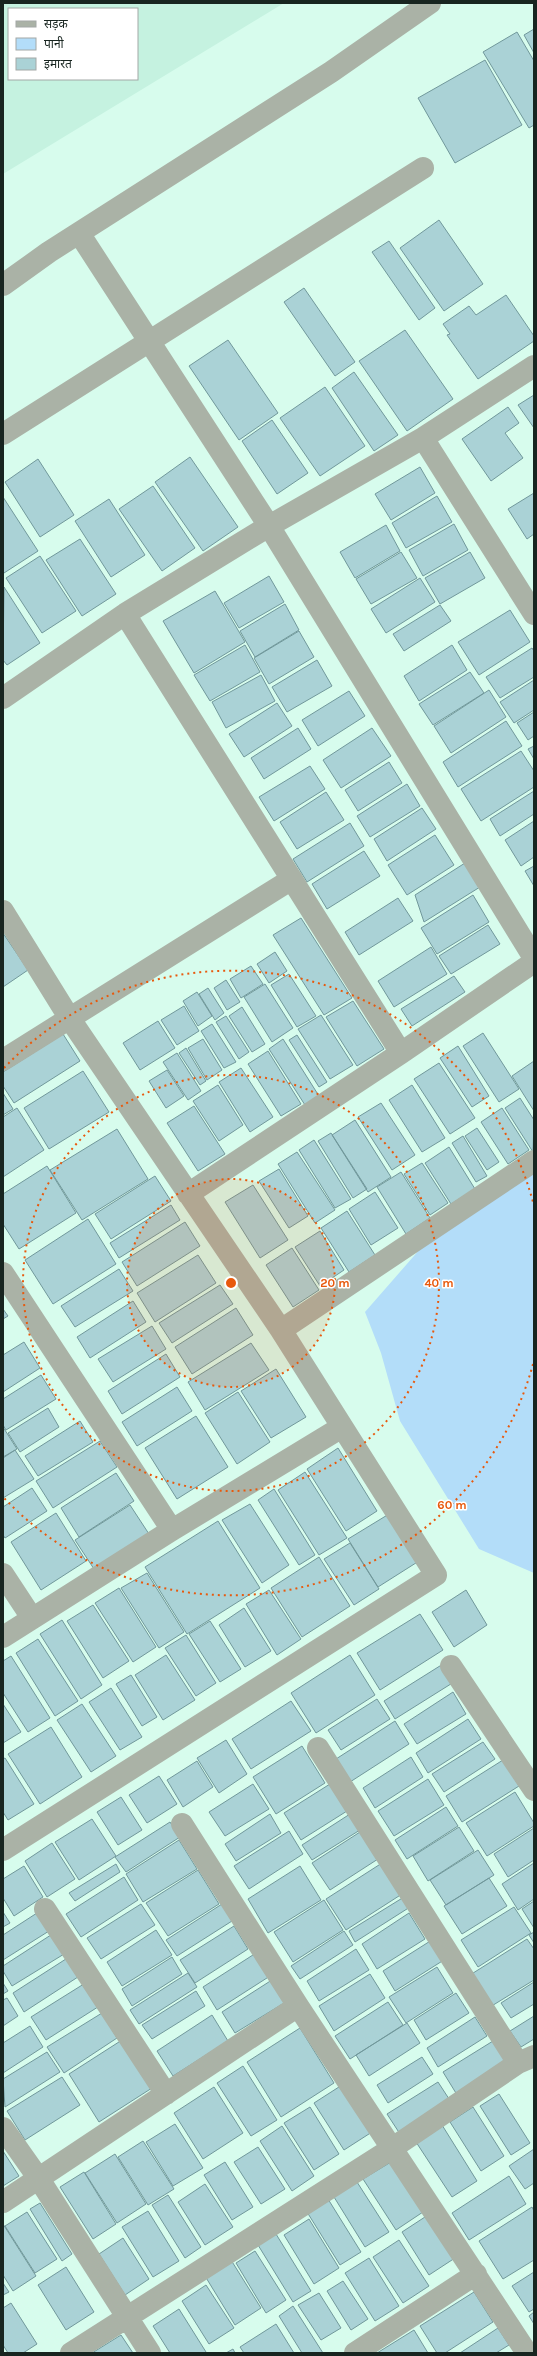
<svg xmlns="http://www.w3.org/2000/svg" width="537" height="2356" font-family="Karla,'Noto Sans Devanagari',sans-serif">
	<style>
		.built { fill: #c5f2e0; fill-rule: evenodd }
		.water { fill: #b3ddf9 }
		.building { fill: #aad2d6; stroke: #71989b }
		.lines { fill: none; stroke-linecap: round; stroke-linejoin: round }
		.minor { stroke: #aab2a6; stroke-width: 22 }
		.ring { fill: none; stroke: #e8590c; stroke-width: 2; stroke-dasharray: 2 4 }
		.centre { fill: #e8590c; stroke: #fff; stroke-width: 2 }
		.ring-label { font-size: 12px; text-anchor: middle; font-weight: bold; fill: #e8590c; stroke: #fff; stroke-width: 3; stroke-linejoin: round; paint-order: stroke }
	</style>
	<rect width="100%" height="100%" fill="#d7fced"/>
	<path class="built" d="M3,3h281l-281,171zM9,9h128v70h-128z"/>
	<path class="water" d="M534,1172v401l-55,-24 -79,-128 -19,-68 -16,-41 62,-71z"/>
	<path class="building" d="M534,29v24l-10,-18z
		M517,32l17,29v64l-5,3 -46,-76z
		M485,60l37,65 -67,38 -37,-65z
		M439,220l44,64 -39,27 -44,-63z
		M389,241l46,67 -16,12 -47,-68z
		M304,288l51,74 -20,14 -51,-74z
		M506,295l28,41v5l-56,38 -31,-44 3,-1 -7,-10 26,-18 7,9z
		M405,330l48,69 -46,32 -48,-70z
		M228,340l50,73 -39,27 -50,-74z
		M354,372l44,63 -24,16 -42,-63z
		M325,387l40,59 -45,30 -40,-58z
		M534,395v33l-16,-23z
		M508,407l11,16 -14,10 18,25 -32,23 -29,-42z
		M272,420l36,53 -31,21 -35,-53z
		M190,457l48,70 -35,24 -48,-69z
		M38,459l36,56 -34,22 -35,-55z
		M420,467l15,26 -44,27 -16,-26z
		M153,486l42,62 -33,23 -43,-62z
		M534,493v41l-7,5 -19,-30z
		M437,496l15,26 -46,26 -14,-25z
		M3,497l35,54 -34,22 -1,-2z
		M109,499l36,56 -34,22 -36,-56z
		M454,524l14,26 -45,26 -14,-26z
		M386,525l14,26 -45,27 -15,-26z
		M80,539l36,55 -34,22 -36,-56z
		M401,552l16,26 -46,26 -15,-25z
		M470,552l15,26 -45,26 -15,-26z
		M40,556l36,55 -34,22 -36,-55z
		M269,576l15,26 -45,26 -15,-25z
		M420,578l15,24 -49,31 -15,-24z
		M4,587l36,56 -33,22 -4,-5z
		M215,591l30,51 -51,31 -31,-52z
		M285,604l14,26 -44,27 -15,-26z
		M440,605l11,16 -47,30 -11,-17z
		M510,610l20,32 -51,33 -21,-33z
		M299,631l15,26 -45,27 -15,-26z
		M245,645l15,27 -50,29 -16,-26z
		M452,645l15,25 -48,31 -15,-25z
		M532,648l2,3v26l-34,21 -14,-21z
		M317,660l15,26 -45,26 -15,-25z
		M470,672l14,21 -51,32 -14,-21z
		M261,675l14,26 -49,27 -14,-26z
		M534,680v30l-20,13 -14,-21z
		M489,690l17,27 -55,36 -17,-27z
		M349,691l16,25 -47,30 -16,-26z
		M277,703l15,23 -48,31 -15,-23z
		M534,712v24l-6,4 -11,-17z
		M506,721l16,25 -64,41 -15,-25z
		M298,728l13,21 -47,30 -13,-21z
		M372,728l19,28 -50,32 -18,-28z
		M534,746v13l-6,-10z
		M521,751l13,20v16l-53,34 -20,-32z
		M389,762l13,21 -44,28 -13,-21z
		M310,766l15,23 -51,32 -15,-24z
		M407,784l13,22 -50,31 -13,-21z
		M534,791v23l-34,22 -10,-17z
		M326,792l18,28 -47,29 -17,-27z
		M422,808l14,21 -49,32 -13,-22z
		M534,821v36l-13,9 -16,-26z
		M350,823l14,23 -57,36 -14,-23z
		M435,835l19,30 -47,30 -19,-30z
		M364,851l16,25 -53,33 -15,-25z
		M465,863l15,24 -56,35 -9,-27z
		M534,866v20l-9,-15z
		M473,895l16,27 -52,32 -16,-26z
		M398,898l15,23 -54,34 -14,-23z
		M301,918l51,80 -28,17 -51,-80z
		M488,925l12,19 -49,30 -12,-18z
		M3,933l25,37 -25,17z
		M431,947l16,27 -53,33 -16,-26z
		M275,952l12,19 -18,12 -12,-19z
		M251,966l12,18 -22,14 -11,-19z
		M289,974l27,42 -19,11 -26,-42z
		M454,976l11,16 -53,34 -11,-17z
		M226,980l14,22 -13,8 -13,-22z
		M265,984l28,44 -21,14 -28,-45z
		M208,988l16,25 -9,7 -16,-26z
		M197,992l15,24 -14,10 -15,-25z
		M353,1001l31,48 -27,17 -31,-49z
		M184,1006l15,25 -22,14 -16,-25z
		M242,1007l23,37 -13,8 -23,-36z
		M321,1015l32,50 -23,14 -32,-50z
		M226,1016l23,36 -10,7 -23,-37z
		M158,1021l17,27 -35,22 -17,-27z
		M212,1024l24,38 -12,6 -23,-37z
		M483,1033l36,56 -20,13 -36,-56z
		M63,1034l17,27 -66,42 -11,-17v-14z
		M297,1035l30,47 -8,5 -30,-47z
		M203,1039l19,31 -15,10 -19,-32z
		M283,1039l36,57 -14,9 -36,-56z
		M458,1046l31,50 -17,11 -32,-49z
		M186,1048l20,33 -6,4 -21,-32z
		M268,1051l33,53 -20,12 -33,-52z
		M177,1053l24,38 -13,9 -25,-38z
		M534,1061v50l-22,-35z
		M439,1063l36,55 -25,16 -36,-55z
		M241,1068l32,49 -23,15 -31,-50z
		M167,1070l17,26 -18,12 -17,-27z
		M83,1071l26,41 -60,37 -25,-41z
		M218,1085l25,40 -24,16 -26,-40z
		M412,1085l33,53 -23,14 -33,-52z
		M3,1093l10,16 -10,6z
		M520,1098l14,22 -1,32 -28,-44z
		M381,1103l34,52 -23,15 -34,-53z
		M194,1106l31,48 -27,17 -31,-48z
		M17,1108l27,42 -41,27v-60z
		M502,1108l27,42 -21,14 -27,-42z
		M355,1120l36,57 -23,15 -36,-57z
		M477,1128l22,34 -12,8 -22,-34z
		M117,1129l31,50 -66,41 -32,-50z
		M331,1133l36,56 -14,9 -35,-57z
		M463,1136l24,40 -11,6 -24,-39z
		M314,1140l37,59 -16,9 -36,-58z
		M449,1147l26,42 -24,15 -26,-41z
		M297,1152l38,58 -20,13 -37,-59z
		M422,1163l26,40 -18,12 -26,-41z
		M47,1166l29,47 -57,36 -16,-25v-30z
		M279,1169l29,47 -19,12 -30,-47z
		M401,1172l29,46 -24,16 -29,-47z
		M155,1176l16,25 -60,38 -16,-25z
		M253,1185l35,55 -28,18 -35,-56z
		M375,1192l23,36 -27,17 -22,-36z
		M171,1205l9,15 -61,38 -9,-15z
		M347,1211l28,44 -26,17 -28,-44z
		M88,1219l28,45 -63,40 -28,-44z
		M185,1222l15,24 -63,40 -15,-24z
		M320,1231l24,39 -24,16 -25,-39z
		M292,1248l27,42 -26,17 -27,-42z
		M198,1255l18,28 -61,39 -18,-29z
		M119,1269l14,22 -58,36 -14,-21z
		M220,1285l13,19 -61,39 -13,-20z
		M133,1301l13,21 -56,36 -13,-21z
		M236,1308l17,27 -61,39 -17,-27z
		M3,1309l5,7 -5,3z
		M152,1326l14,23 -53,33 -15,-23z
		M24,1342l16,26 -37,24v-37z
		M251,1343l18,27 -64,40 -17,-28z
		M166,1354l14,23 -58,37 -14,-23z
		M276,1369l30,48 -35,21 -30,-47z
		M41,1375l15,24 -50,31 -3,-5v-26z
		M177,1387l15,24 -55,35 -15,-24z
		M238,1392l32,50 -33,22 -32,-51z
		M48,1408l11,19 -39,25 -12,-19z
		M196,1416l32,51 -51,32 -32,-51z
		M80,1421l13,21 -55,34 -13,-20z
		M3,1427l14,22 -14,8z
		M100,1441l17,26 -64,41 -17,-27z
		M338,1448l39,63 -31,20 -39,-62z
		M15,1450l19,29 -31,19v-40z
		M305,1472l42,66 -28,17 -41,-65z
		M116,1473l18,28 -55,36 -18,-29z
		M32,1488l15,23 -42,27 -2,-3v-28z
		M274,1489l41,66 -16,10 -41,-65z
		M250,1504l39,61 -27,18 -40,-63z
		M130,1505l19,29 -55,35 -19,-29z
		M56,1513l30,48 -45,29 -30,-48z
		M389,1514l30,47 -41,26 -30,-48z
		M218,1521l42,67 -73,46 -42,-67z
		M350,1543l29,46 -25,16 -30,-46z
		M319,1557l31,49 -48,31 -31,-49z
		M147,1573l37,59 -25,16 -38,-60z
		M119,1588l37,59 -23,15 -38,-59z
		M269,1590l32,49 -24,16 -31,-51z
		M466,1590l21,35 -33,22 -22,-35z
		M93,1605l36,56 -26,17 -36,-57z
		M244,1608l27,43 -26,16 -26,-42z
		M420,1614l23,36 -63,40 -23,-37z
		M62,1620l40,65 -21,14 -41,-65z
		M210,1621l31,48 -21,13 -31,-48z
		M186,1635l30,48 -20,13 -31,-48z
		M38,1639l40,62 -23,15 -39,-63z
		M166,1655l29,45 -32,20 -28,-45z
		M350,1655l25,40 -59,38 -25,-40z
		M11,1656l39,62 -22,14 -25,-39v-32z
		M443,1664l11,18 -59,37 -11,-18z
		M131,1675l26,42 -15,9 -26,-42z
		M111,1688l31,49 -22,13 -31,-48z
		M453,1692l13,22 -49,30 -13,-20z
		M377,1699l13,20 -49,31 -13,-20z
		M291,1701l20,30 -60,38 -19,-30z
		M3,1704l18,28 -18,11z
		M82,1704l34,52 -25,16 -34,-52z
		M468,1719l13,20 -53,34 -12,-20z
		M395,1721l14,23 -59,38 -14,-23z
		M51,1727l31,50 -42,27 -32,-50z
		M226,1740l21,34 -28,19 -22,-35z
		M483,1742l12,17 -51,33 -12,-18z
		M302,1746l23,37 -49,31 -23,-37z
		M411,1757l12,20 -48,31 -12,-20z
		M5,1758l29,46 -26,16 -5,-8v-53z
		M503,1760l16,26 -57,36 -16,-26z
		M197,1761l16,26 -30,20 -16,-27z
		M159,1776l18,28 -30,19 -18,-28z
		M428,1779l16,26 -50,31 -16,-25z
		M253,1784l16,25 -44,27 -16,-24z
		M330,1784l17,27 -46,29 -17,-27z
		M515,1792l19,31v3l-47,30 -21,-33z
		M121,1797l21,33 -24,15 -21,-33z
		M446,1807l12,19 -51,33 -12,-19z
		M270,1814l11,19 -45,28 -11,-17z
		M350,1814l10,16 -48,30 -10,-15z
		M92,1819l24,37 -37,24 -24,-38z
		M170,1822l10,15 -54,35 -11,-15z
		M459,1827l15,24 -46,30 -15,-25z
		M534,1828v32l-26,17 -14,-23z
		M289,1831l14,23 -54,35 -15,-23z
		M360,1832l18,27 -48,31 -18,-27z
		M179,1840l18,29 -54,33 -17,-28z
		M52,1843l23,36 -28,18 -22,-36z
		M478,1850l16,25 -48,30 -16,-25z
		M382,1863l20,31 -56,36 -20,-31z
		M534,1863v36l-16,11 -16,-26z
		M116,1864l4,8 -45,29 -6,-8z
		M24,1866l19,31 -29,19 -11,-18v-19z
		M300,1866l21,34 -53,33 -20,-34z
		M198,1870l21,34 -51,32 -22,-33z
		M124,1877l14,23 -57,37 -15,-23z
		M489,1878l18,28 -45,28 -18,-28z
		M404,1897l6,10 -55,35 -6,-11z
		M324,1900l19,30 -50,32 -19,-30z
		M534,1901v27l-12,-19z
		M141,1904l14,21 -54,34 -14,-21z
		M222,1904l10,17 -55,35 -11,-16z
		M514,1907l17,26 -53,34 -17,-27z
		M3,1912l7,11 -7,4z
		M37,1913l12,18 -46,29v-25z
		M409,1913l16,26 -48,30 -15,-25z
		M234,1926l14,23 -53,34 -15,-23z
		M156,1930l16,25 -50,31 -15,-24z
		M57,1931l12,20 -57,35 -9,-15v-5z
		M344,1931l9,14 -53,34 -9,-13z
		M534,1932v11l-5,-8z
		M435,1938l12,20 -52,33 -12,-20z
		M527,1939l7,10v31l-44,27 -20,-32z
		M356,1949l13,21 -50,31 -12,-20z
		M256,1953l14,23 -53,34 -14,-23z
		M69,1957l12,18 -57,37 -11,-19z
		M172,1957l10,17 -50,32 -10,-17z
		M437,1967l16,26 -47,30 -17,-26z
		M188,1973l9,14 -58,37 -9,-14z
		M370,1974l15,24 -51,33 -15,-25z
		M275,1978l14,22 -54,33 -13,-21z
		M87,1982l14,23 -55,35 -15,-23z
		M534,1982v22l-23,14 -10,-15z
		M3,1983l5,8 -5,3z
		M196,1991l9,15 -53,33 -10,-14z
		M456,1993l13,20 -43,27 -12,-20z
		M7,1998l11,18 -15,10v-26z
		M388,2002l15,23 -53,34 -15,-23z
		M102,2013l15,25 -53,35 -17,-26z
		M212,2015l16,26 -55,35 -16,-25z
		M534,2016v23l-13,8 -11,-16z
		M475,2017l12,19 -49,31 -11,-19z
		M407,2023l13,20 -51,33 -13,-21z
		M30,2026l13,21 -40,26v-30z
		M300,2028l34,55 -53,34 -34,-55z
		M122,2040l30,48 -53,34 -30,-48z
		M493,2041l15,25 -49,32 -16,-26z
		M47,2052l13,20 -55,35 -2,-28z
		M422,2057l11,17 -45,29 -11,-18z
		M243,2066l34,54 -26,16 -34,-53z
		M62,2077l18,28 -55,35 -18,-29z
		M438,2082l15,23 -51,32 -15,-23z
		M342,2085l30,47 -28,18 -30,-47z
		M214,2087l29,46 -40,26 -29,-46z
		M499,2094l31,49 -19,12 -31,-49z
		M310,2107l29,47 -25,16 -30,-47z
		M473,2107l31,49 -23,15 -31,-49z
		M175,2124l28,44 -30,18 -27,-44z
		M442,2125l35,56 -25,16 -36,-55z
		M282,2126l32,50 -22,15 -32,-50z
		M143,2141l31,48 -26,16 -30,-48z
		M258,2147l27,42 -24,15 -27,-42z
		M534,2149v34l-9,6 -16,-23z
		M3,2151l16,25 -16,10z
		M115,2154l31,50 -29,19 -32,-50z
		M225,2162l28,45 -21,13 -28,-45z
		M391,2162l32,50 -27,18 -33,-51z
		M84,2172l32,52 -23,15 -33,-52z
		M509,2176l17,28 -57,36 -17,-27z
		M357,2182l32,50 -24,15 -31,-50z
		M205,2184l28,43 -28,18 -27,-43z
		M168,2195l33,52 -16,11 -33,-53z
		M328,2199l33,53 -21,13 -33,-53z
		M40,2203l32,51 -10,7 -32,-52z
		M532,2207l2,4v49l-31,19 -24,-38z
		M148,2211l31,50 -26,16 -31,-50z
		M27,2212l30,47 -22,14 -30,-47z
		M428,2215l27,43 -26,17 -27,-43z
		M309,2219l30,49 -25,16 -30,-49z
		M3,2224l33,52 -23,15 -10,-16z
		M276,2234l35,57 -18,11 -35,-57z
		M123,2238l26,41 -24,16 -26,-41z
		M399,2240l30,46 -26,17 -30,-46z
		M255,2251l31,49 -20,13 -30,-50z
		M369,2258l30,48 -24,15 -30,-48z
		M231,2260l30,48 -26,17 -30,-49z
		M66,2267l28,45 -28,18 -28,-45z
		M534,2272v37l-5,3 -17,-26z
		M343,2281l25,38 -17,11 -24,-39z
		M3,2283l6,9 -6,3z
		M206,2285l28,43 -25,16 -27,-43z
		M474,2292l19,30 -48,31h-8l-17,-27z
		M319,2293l22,35 -20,12 -23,-35z
		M11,2303l26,41 -14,9h-15l-5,-8v-37z
		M293,2306l30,47h-21l-23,-37z
		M179,2309l27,43 -1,1h-35l-17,-27z
		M534,2312v12l-5,-8z
		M276,2324l18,29h-50l-4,-6z
		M498,2328l11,17 -13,8h-36z
		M414,2330l14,23h-51z
		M121,2335l12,18h-41z
		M233,2349l2,4h-9z"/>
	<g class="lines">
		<path class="minor" d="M79,233l190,293 265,432
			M3,285l46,-33 282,-180 99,-69
			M3,434l420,-266
			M423,438l111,176
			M125,614l276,439
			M3,698l122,-84 144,-88 154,-88 111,-72
			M3,911l67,108 211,311 155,245 -433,275
			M3,1060l289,-181
			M188,1194l213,-141 133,-91
			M3,1273l169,257
			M281,1330l253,-169
			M3,1574l29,44
			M3,1637l169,-107 170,-103
			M451,1666l83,124
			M318,1748l200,315
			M182,1824l116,182 229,347
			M45,1909l121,185
			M3,2128l36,51 111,174
			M3,2202l295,-196
			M71,2353l320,-204 127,-86 16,-7
			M355,2353l121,-79"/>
	</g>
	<circle cx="231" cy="1283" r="104" fill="#e8590c" fill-opacity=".12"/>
	<g class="ring">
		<circle cx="231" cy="1283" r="104"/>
		<circle cx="231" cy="1283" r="208"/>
		<path d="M533 1364A313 313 0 0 1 4 1498M4 1068A313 313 0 0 1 533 1202"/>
	</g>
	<circle cx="231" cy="1283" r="6" class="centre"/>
	<g class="ring-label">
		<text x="335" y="1287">20 m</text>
		<text x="439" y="1287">40 m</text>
		<text x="452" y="1509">60 m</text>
	</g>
	<rect width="537" height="2356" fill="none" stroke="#182520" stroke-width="8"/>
	<rect x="8" y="8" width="130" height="72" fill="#ffffff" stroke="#a3a8a6"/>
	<rect x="16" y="21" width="20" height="6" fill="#aab2a6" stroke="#a3a8a6"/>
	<text x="44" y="28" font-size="12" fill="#182520">सड़क</text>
	<rect x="16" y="38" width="20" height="12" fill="#b3ddf9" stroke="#a3a8a6"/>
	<text x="44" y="48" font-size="12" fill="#182520">पानी</text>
	<rect x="16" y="58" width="20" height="12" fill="#aad2d6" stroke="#a3a8a6"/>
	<text x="44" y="68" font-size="12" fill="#182520">इमारत</text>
</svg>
